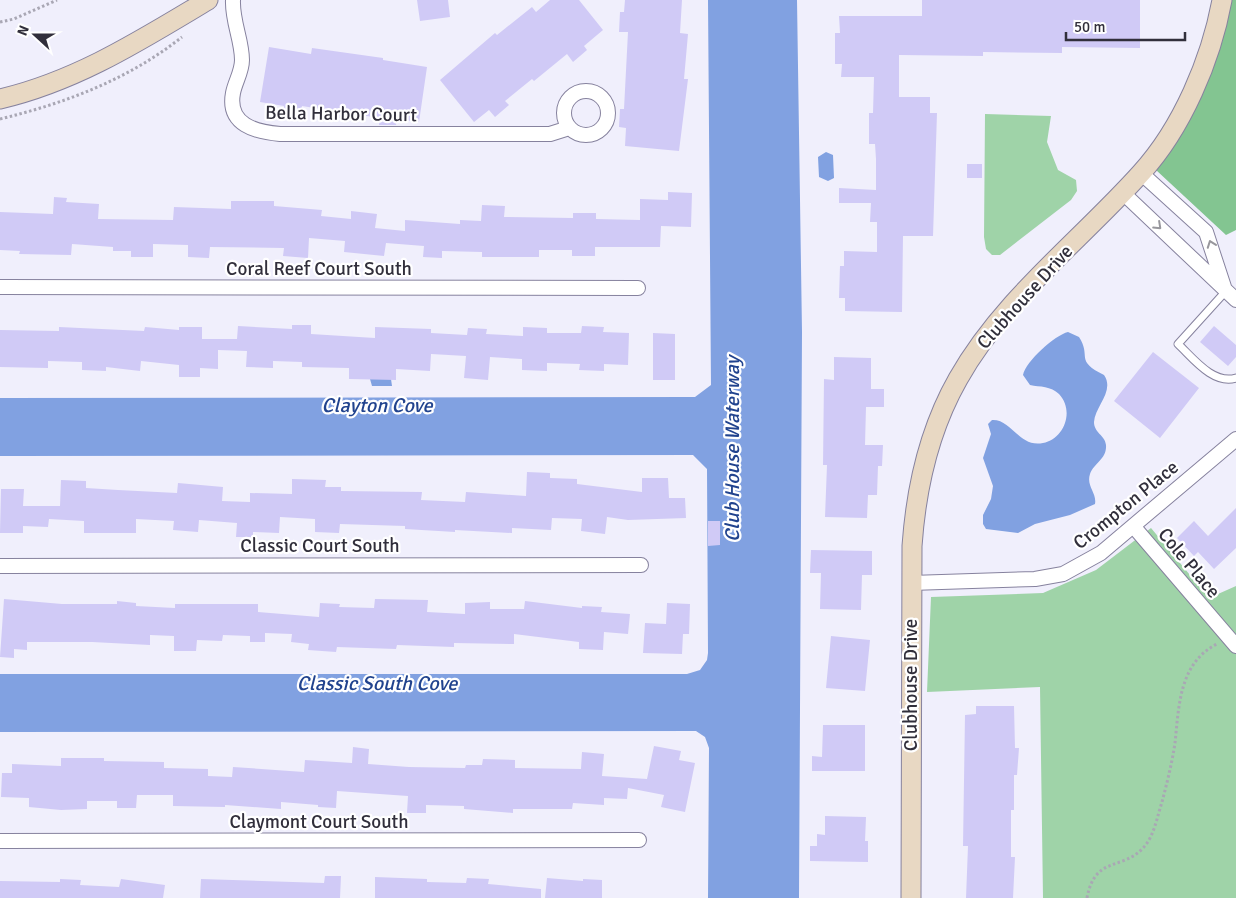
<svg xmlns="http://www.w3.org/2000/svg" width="1236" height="898" font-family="Signika,sans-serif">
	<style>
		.green { fill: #9fd3a8 }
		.forest { fill: #83c591 }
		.water { fill: #81a1e1 }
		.building { fill: #d0caf6 }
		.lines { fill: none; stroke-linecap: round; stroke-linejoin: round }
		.lane-casing { stroke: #86829e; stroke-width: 9 }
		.street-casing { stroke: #86829e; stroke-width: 16 }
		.secondary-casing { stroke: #86829e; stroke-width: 21 }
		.path { stroke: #a9a7b4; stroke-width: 3; stroke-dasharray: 2.5 2.5; stroke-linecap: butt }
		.lane { stroke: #fff; stroke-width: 7 }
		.street { stroke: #fff; stroke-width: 14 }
		.secondary { stroke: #e8d8c3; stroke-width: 19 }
		.oneway { stroke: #98979d }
		.labels { text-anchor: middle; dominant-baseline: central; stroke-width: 4.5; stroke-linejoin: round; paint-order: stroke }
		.street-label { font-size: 19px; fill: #312f3b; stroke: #fff }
		.water-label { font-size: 20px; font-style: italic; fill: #21438e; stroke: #fff }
	</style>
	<rect width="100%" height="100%" fill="#f0effc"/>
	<path class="green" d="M985,114l66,2 -4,26 11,28 18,10 1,11 -6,9 -71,55h-8l-6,-6 -2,-12z
		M1151,528l58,70 27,-12v312h-193l-3,-211 -113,5 4,-95 112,-4 53,-23z"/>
	<path class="forest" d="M1232,0h4v230l-10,5 -70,-65 44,-77 22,-51z"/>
	<path class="water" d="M708,0h89l5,332 -3,566h-91l1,-150 -4,-11 -9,-6 -696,1v-58h687l13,-4 7,-10 1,-7 -1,-184 -14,-14 -693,1v-58l695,-1 16,-12z
		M826,152l7,3 1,23 -6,3 -9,-4 -1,-20z
		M1068,332l11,5c13,20 -5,23 25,38 11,16 -9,31 -10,47 0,11 11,13 12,23 1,14 -12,18 -16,29 -4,12 7,19 5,30l-25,11 -35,9 -17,9 -32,-4 -3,-5v-9l8,-16 2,-13 -10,-28 8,-24 -3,-10 4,-4c20,-1 27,28 51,23 21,-4 32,-32 16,-49 -8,-8 -19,-7 -29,-9l-7,-10c3,-14 32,-40 45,-43z
		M370,379h21l1,7h-20z"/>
	<path class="building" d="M417,0h31l2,17 -30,4z
		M550,0h29l24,30 -19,16 3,4 -14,12 -6,-8 -33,27 -2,-2 -27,22 4,4 -14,12 -6,-7 -15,12 -34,-42 55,-47 2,2 35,-28 4,5z
		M625,0h57l-2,33 8,1 -4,45h4l-9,72 -54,-5 1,-18 -7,-1 1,-18h4l4,-77h-9l1,-20h4z
		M922,0h218v48l-78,-1v6l-79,-1v4l-84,-1v42h31v16h7l-4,123h-30l-1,76 -57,-1v-13h-6l1,-32h4v-15l33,1v-30h-7l1,-19h-32v-15l37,2v-31l-1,-15h-6v-31h4l1,-36h-33l1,-13h-7v-31h5l-1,-17h83z
		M269,47l42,7 1,-6 71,10v2l44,7 -8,55 -22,-3 -1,6h-17l1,-7 -33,-5 -1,6 -12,-2v-6l-32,-5 -2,10 -17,-3 1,-7 -24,-4z
		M967,164h15v14h-15z
		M668,192l24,1 -1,34 -30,-1 -1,21h-65v9h-23v-6h-33v7h-57v-5l-40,-1v7l-19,-1 1,-11 -38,-3 -2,13 -40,-4 1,-11 -36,-3 -1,20 -25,-2 1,-8 -74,-1 -1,11 -21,-1v-12l-35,-1v13h-22v-6h-18v-4l-41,-3 -1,11 -52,-1 1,-3 -20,-1v-38l53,2 1,-17 13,1 -1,4 33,2 -1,15 75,1 1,-13 57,2v-8h43v5l48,4 -1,6 30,3v-8l26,3 -2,14 30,3v-11l55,4v-4l21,1 1,-16 23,1 -1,11 69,1v-5h23v6l44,1v-21l28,1z
		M292,325h19v9l64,4v-11l56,2v4l36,2 1,-7 19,1 -1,5 37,2v-9l24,1v5h34l1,-7 22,1 -1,5 26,1 -1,32 -24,-1v7l-25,-1 1,-6 -33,-1v8l-25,-1v-11l-32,-2 -2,23 -24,-2 2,-22 -35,-2 -1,17 -34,-2v11l-47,-1v-11l-47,-1v-5l-29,-1v7l-27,-1 1,-16 -29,-1v19l-18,-1v9h-21v-12l-38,-4 -1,10 -34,-4v4l-24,-1v-8l-34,-1v7l-48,-1v-37l59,1v-4l85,4 1,-4 34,3v-3h23v12h35l1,-13 54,3z
		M1214,326l22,19v12l-8,9 -28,-24z
		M653,333l22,1v46h-22z
		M1153,352l46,36 -39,50 -46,-37z
		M834,357l37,1v31h13v18h-18l-1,38h18l-1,21h-4l-1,29h-9l-1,23 -42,-1 2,-52h-4l1,-86 10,1z
		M527,472l23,1v5l27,1v5l65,8v-14h26l1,20h16l1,20 -58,2 -21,-3 -2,17 -24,-3 1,-12 -30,-1 -1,12 -39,-2v5l-57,-3v2l-50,-3v-3l-65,-2 -1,9 -24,-1v-13l-35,-2 -1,16 -26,-1v5h-17l1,-14 -38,-3 -1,12 -25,-2 1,-9 -38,-2v14h-52v-12l-35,-2 -1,8 -25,-1v7h-23l1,-44h23l-1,17h37l1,-26 25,1v7l32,2 59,3 1,-10 45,4 -1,14 28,1v-9l42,1v-15l34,1 -1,7h16v4l81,1 -1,8 44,2 1,-10 60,4z
		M1236,508v40l-22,21 -16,-17 -4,4 -17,-18 17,-17 14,15z
		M708,521h12v24l-12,1z
		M811,550l61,1v24h-10l-1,35 -41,-1 1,-36h-11z
		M4,599l58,5h55v-3l19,2v3l39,2v-4h83v8l61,5 1,-14 20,1 -1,3 35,1 1,-9 53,1 -1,12 38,2v-11l25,-1v7h34l1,-8 57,7v-2l20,1 -1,5 29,2 -2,20 -24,-2 -1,18 -24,-1v-7l-65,-8v10l-60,-1v4l-57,-2 -1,4 -59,-2 -1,5 -28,-2 1,-6 -18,-2 1,-8 -27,-1v9h-15v-6l-27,-1 -1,6 -25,-1 -1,11h-22v-15l-24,-1v10l-58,-3h-65v8l-13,-1v9l-14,-1z
		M667,603l23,1 -1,30h-6l-1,20 -39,-1 2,-30 21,1z
		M831,636l39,4 -5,51 -39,-3z
		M976,706h38l1,42h4l-2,27h-3v35h-3v47h4l-2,41h-47l2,-52h-5l2,-131 11,-1z
		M823,725h42v46h-53v-15l10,1z
		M654,746l27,5 -2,9 16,3 -10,49 -24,-5 3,-12 -36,-7 -1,11 -23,-1v7l-31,-2 -1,6h-59v4l-49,-4v-3l-38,-1v8h-19l1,-17 -71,-5 -1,17 -18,-1v-2l-37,-3v7l-56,-4v2l-52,-1v-11h-36l-1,13h-19v-7h-30v8l-26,1 -32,-3v-9l-28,-1 1,-24h10v-9l49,2v-8h43v3l60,1v6l44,1v7l24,1 1,-10 71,5 1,-12 47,3 1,-16 16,2 -1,15 41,3 56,1 1,-3h16l1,-6 32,1v8l66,1 1,-17 22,2 -2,22 45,3z
		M825,816l41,1 -1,24h3v21l-58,-1v-15h7v-12l8,1z
		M325,876h16l-1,22h-140l1,-19 123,4z
		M375,877l52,2v3l39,1 1,-5 22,1 -1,5 53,5v9h-166z
		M547,878l36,3v-2l19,1v18h-57z
		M60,879l21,1 -1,5 39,2 2,-8 44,6 -2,13h-163v-17l60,1z"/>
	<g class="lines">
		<g class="lane-casing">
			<path id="lane" d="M1226,291l-48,53c15,14 35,41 58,34"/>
		</g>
		<g class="street-casing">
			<path id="street" d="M233,0c-1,21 9,40 9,60 0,12 -7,22 -9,33 -6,32 23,39 47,41h270l19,-6
				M564 113a22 22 0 1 1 44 0a22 22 0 1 1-44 0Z
				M1141,173l65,59 19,58
				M1122,192l114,108
				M0,287l638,1
				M1134,527l102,119
				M0,566l641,-1
				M911,583l124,-4 28,-5 38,-21 135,-114
				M0,841l639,-1"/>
		</g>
		<g class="secondary-casing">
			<path id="secondary" d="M0,99c77,-18 141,-59 208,-99
				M911,898l1,-352c4,-57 17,-116 46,-167 45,-80 122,-138 183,-206 41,-45 70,-113 81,-173"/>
		</g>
		<path class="path" d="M0,22l14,-3 43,-19
			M0,119c66,-16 129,-40 182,-82
			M1087,898c8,-43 35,-27 56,-50 11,-11 14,-31 19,-46 5,-19 10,-39 13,-59 4,-37 4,-80 42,-99"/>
		<use href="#lane" class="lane"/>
		<use href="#street" class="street"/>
		<use href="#secondary" class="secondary"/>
	</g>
	<defs><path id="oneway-chevron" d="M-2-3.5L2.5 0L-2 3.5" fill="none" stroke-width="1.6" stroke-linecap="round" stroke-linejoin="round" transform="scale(1.25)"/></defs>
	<g class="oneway">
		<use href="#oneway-chevron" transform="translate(1158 226) rotate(43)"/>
		<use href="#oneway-chevron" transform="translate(1211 244) rotate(-110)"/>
	</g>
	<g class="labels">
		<g class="street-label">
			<text transform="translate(341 114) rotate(1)">Bella Harbor Court</text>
			<text x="319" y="269">Coral Reef Court South</text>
			<text transform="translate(1025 297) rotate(-48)">Clubhouse Drive</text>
			<text transform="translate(1126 505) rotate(-39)">Crompton Place</text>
			<text x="320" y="546">Classic Court South</text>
			<text transform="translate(1189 563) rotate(50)">Cole Place</text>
			<text transform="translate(911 685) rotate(-90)">Clubhouse Drive</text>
			<text x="319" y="822">Claymont Court South</text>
		</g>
		<g class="water-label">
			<text x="377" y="405">Clayton Cove</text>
			<text transform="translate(732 449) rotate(-90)">Club House Waterway</text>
			<text x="377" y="683">Classic South Cove</text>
		</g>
	</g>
	<g transform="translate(35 35) rotate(291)" stroke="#ffffff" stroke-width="4" paint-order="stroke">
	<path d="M0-4L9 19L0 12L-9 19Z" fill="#312f3b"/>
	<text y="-8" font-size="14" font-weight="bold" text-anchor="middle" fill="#312f3b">N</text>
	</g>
	<path d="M1066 32v8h119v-8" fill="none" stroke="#312f3b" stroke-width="2.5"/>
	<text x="1074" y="32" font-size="15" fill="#312f3b" stroke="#ffffff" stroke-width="4" paint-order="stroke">50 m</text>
</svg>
